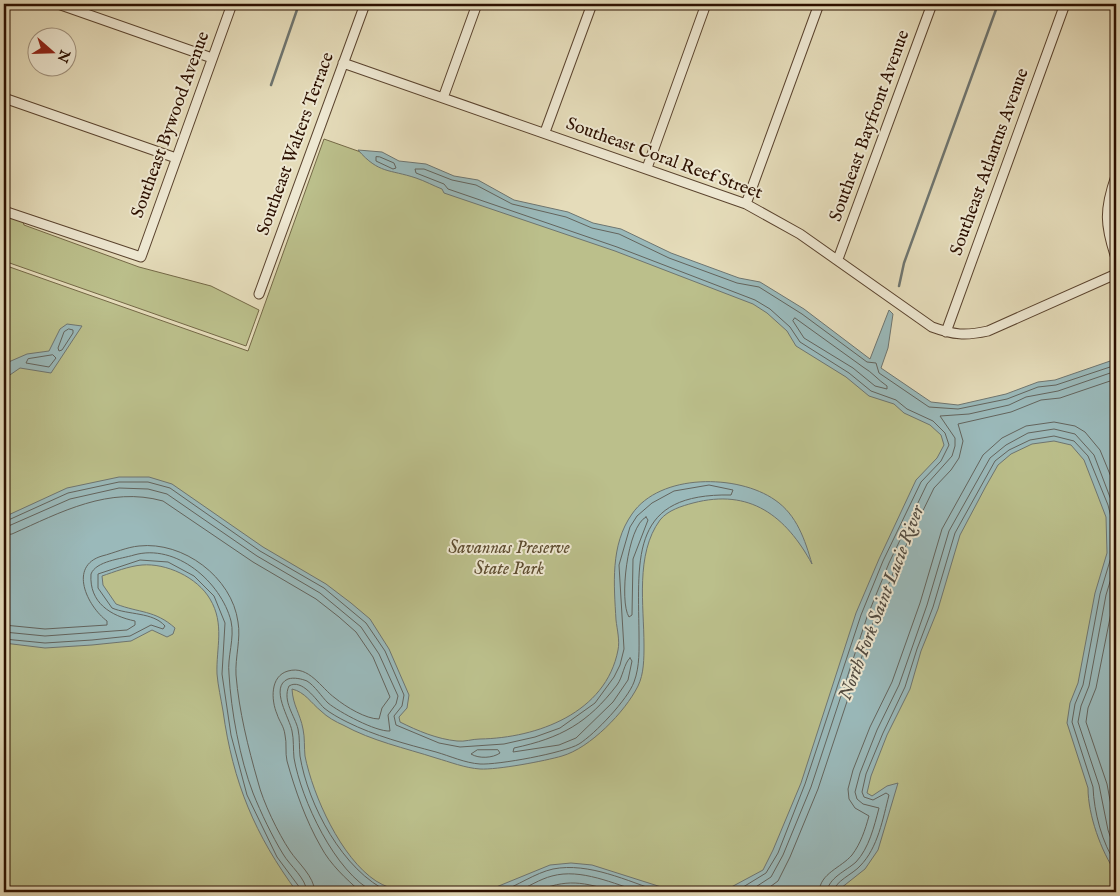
<svg xmlns="http://www.w3.org/2000/svg" width="1120" height="896" font-family="'IM FELL English',serif">
	<style>
		.green { fill: #bbbf8b; stroke: #746846 }
		.water { fill: #9ab9ba; stroke: #6e7570 }
		.lines { fill: none; stroke-linecap: round; stroke-linejoin: round }
		.shore { stroke: #63645d; stroke-width: 1 }
		.stream { stroke: #6e7570; stroke-width: 2.5 }
		.minor-casing { stroke: #5a432e; stroke-width: 11 }
		.minor { stroke: #eee8d2; stroke-width: 9 }
		.labels { text-anchor: middle; dominant-baseline: central; stroke-width: 4; stroke-linejoin: round; paint-order: stroke }
		.street-label { font-size: 18px; fill: #2c1000; stroke: #eee8d2 }
		.park-label { font-size: 18px; font-style: italic; fill: #5e4d31; stroke: #eee8d2 }
		.water-label { font-size: 19px; font-style: italic; fill: #524b41; stroke: #eee8d2 }
	</style>
	<rect width="100%" height="100%" fill="#e5dcba"/>
	<filter id="stains"><feTurbulence type="fractalNoise" baseFrequency=".004" numOctaves="4"/><feColorMatrix values="0 0 0 0 .2 0 0 0 0 .09 0 0 0 0 .02 0 0 0 .5 -.17"/></filter>
	<radialGradient id="worn" r=".72"><stop offset=".6" stop-color="#630" stop-opacity="0"/><stop offset="1" stop-color="#630" stop-opacity=".3"/></radialGradient>
	<path class="green" d="M324,139l395,140 245,159 152,-56v510h-1112v-627l244,86z
		M4,215l19,7 1,3 115,42 72,19 48,24 -13,36 -242,-85z"/>
	<path class="water" d="M358,150l24,2 17,9 27,3 28,12 24,4 36,20 54,12 25,11 28,6 50,24 68,25 21,4 44,27 66,50 19,-49 4,4 -5,34 -7,20 50,34 27,3 48,-11 32,-12 17,-2 61,-21v372l-2,9 2,8v125c-15,-22 -28,-58 -28,-85l-21,-65 3,-20 8,-20 17,-90 12,-40 -1,-36 -22,-57 -13,-15 -17,-4 -22,3 -21,10 -13,11 -12,21 -26,49 -22,74 -17,42 -11,38 -23,46 -16,41 -4,17 5,3 15,-10 11,-3 -20,67 -13,19 -29,23h-114l41,-22 10,-20 28,-67 55,-170 23,-54 37,-79 21,-22 7,-13 -3,-10 -11,-10 -26,-12 -10,-9 -25,-8 -23,-19 -50,-31 -9,-15 -20,-18 -14,-9 -138,-53 -171,-58 -2,-4c-8,-3 -17,-8 -26,-11 -27,-9 -37,-4 -58,-28z
		M67,324l15,2 -31,47 -31,-5 -16,11v-15l23,-10 22,-3 11,-22z
		M119,477h30l23,7 91,63 63,37 25,19 19,16 19,30 20,46 -2,13 -8,9 1,5c18,9 37,17 57,19 8,1 15,-2 23,-2 57,-1 126,-26 138,-89 2,-9 -1,-21 -2,-30 -2,-35 -6,-75 16,-106 28,-41 106,-40 143,-14 22,15 30,40 37,64 -26,-48 -62,-76 -119,-61 -11,3 -25,7 -33,17 -25,34 -16,86 -16,125 0,13 0,29 -6,41 -13,26 -48,62 -76,70 -17,5 -65,14 -82,13 -15,-1 -30,-7 -44,-11 -31,-10 -64,-17 -93,-33 -7,-3 -16,-8 -22,-14 -10,-8 -16,-19 -29,-22 1,17 8,24 11,40 2,9 1,18 2,27 8,40 36,102 71,125 8,5 17,8 25,11h-104c-42,-57 -64,-109 -74,-181 -2,-12 -5,-25 -6,-37 -1,-26 8,-50 -7,-75 -13,-22 -44,-36 -68,-34 -13,1 -28,7 -40,11l1,9 13,19c23,9 39,6 59,24l-2,6 -6,3 -15,-7 -21,11 -39,4 -47,3 -41,-5v-126l63,-29z
		M571,863l21,2 85,27h-193l66,-27z"/>
	<g class="lines">
		<path class="shore" d="M380,157l14,6 2,5 -3,1 -17,-8v-4z
			M795,318l68,49c9,5 15,13 24,19v3l-12,-3 -22,-18 -49,-30 -11,-17z
			M69,329l4,1v3l-11,17 -3,1 -1,-3 6,-16z
			M53,355l3,3 -7,9 -23,-4 2,-4z
			M646,517l2,3 -15,39 -1,56 -3,2c-10,-15 -2,-91 17,-100z
			M4,522l64,-29 51,-11h29l22,6 90,63 64,37 42,35 19,28 19,44 -2,11 -8,10 2,9 43,18 21,4 44,-3 31,-7 25,-9 35,-25 19,-26 6,-12 4,-16 -5,-84 11,-38 7,-11 15,-13 22,-12 35,-6 24,5 -2,5c-100,-2 -93,60 -92,138 0,16 1,33 -5,49 -6,17 -39,52 -55,62 -15,9 -81,21 -99,20 -15,-1 -30,-8 -44,-12 -30,-8 -61,-16 -89,-30 -8,-4 -17,-9 -23,-14 -8,-8 -22,-30 -35,-22 -7,15 6,30 9,43 2,9 1,18 2,27 8,49 43,115 89,136
			M4,528l66,-29 49,-11 29,1 19,5 90,62 63,37 41,34 18,27 19,42 -2,8 -8,11 2,16c-14,1 -51,-19 -62,-28 -7,-7 -13,-17 -21,-22 -5,-2 -13,-4 -19,-2 -19,8 2,40 4,52 2,9 1,18 2,27 7,41 41,115 80,134
			M4,535l8,-1c49,-22 97,-48 151,-33l90,61 63,37 23,18 17,15 17,25 17,40 -8,11 -3,11c-13,0 -33,-12 -44,-21 -14,-10 -26,-33 -47,-27 -18,5 -17,29 -11,43 2,7 7,12 8,21 2,8 0,18 2,26 8,29 19,60 34,86 9,17 25,32 40,45
			M1116,562l-10,33 -17,91 -8,20 -3,16 21,63 9,45 8,23
			M1116,588l-20,100 -8,20 -2,14 21,62 9,48
			M4,625l41,4 62,-4v-4c-20,-15 -39,-55 -5,-65 12,-3 25,-9 37,-10 44,-5 93,31 99,76 3,17 -3,35 -2,53 3,36 12,72 22,107 5,20 20,51 32,69 8,12 24,25 25,41
			M4,632l41,4 82,-6 8,-5v-4c-24,-5 -46,-18 -44,-47 5,-13 30,-15 43,-19 42,-12 87,27 97,66 4,17 -4,36 -2,53 2,37 11,85 24,119 8,20 19,43 30,61 7,12 23,24 24,38
			M4,639l41,4 47,-3 38,-4 21,-11 12,4 2,-3c-12,-14 -37,-11 -53,-18l-14,-20v-14l42,-14 28,2 26,14 20,20 11,27 -3,51 9,61 16,60 30,62 23,31 1,4
			M630,658l2,3 -4,19 -15,22 -37,36 -17,7 -46,7 1,-4c47,-10 74,-25 103,-63 6,-8 7,-22 13,-27z
			M498,750l2,3c-7,5 -21,6 -29,1l6,-4z
			M500,892c17,-6 35,-19 53,-23 36,-7 74,12 108,23
			M516,892c12,-5 24,-13 36,-16 29,-8 62,8 89,16
			M535,892c32,-14 48,-10 81,0
			M735,892l31,-19 12,-20 27,-69 56,-169 22,-54 38,-79 20,-21 8,-16 -4,-12 -12,-12 -26,-12 -11,-9 -25,-9 -22,-18 -49,-31 -10,-15 -20,-18 -15,-9 -138,-53 -169,-58 -4,-5 -28,-11 -1,-4h9l28,11 24,5 36,19 54,13 26,11 27,6 50,24 68,25 22,4 43,27 65,48 9,1 3,10 50,34 29,2 49,-10 31,-12 18,-2 60,-20
			M748,892l23,-15 12,-22 28,-68 56,-170 22,-54 38,-79 25,-28 3,-10v-8l-15,-22 29,-2 40,-9 17,-8 32,-6 58,-20
			M763,892l15,-11 12,-24 28,-68 56,-169 22,-54 38,-78 17,-18 8,-12 4,-17 -5,-17 53,-12 30,-12 19,-2 56,-19
			M819,892c1,-19 22,-24 33,-37 9,-12 13,-25 17,-39l-14,-8 -6,-9 -1,-10 5,-19 17,-43 22,-45 28,-79 22,-74 41,-74 19,-17 24,-12 28,-4 21,4 10,6 15,18 16,39
			M827,892c1,-14 19,-21 29,-30 13,-14 18,-35 23,-54l-16,-4 -6,-5 -2,-7 5,-19 17,-43 22,-45 28,-80 22,-74 41,-73 16,-13 22,-12 26,-4 21,5 19,21 22,58
			M833,892c2,-11 20,-18 27,-26 18,-18 23,-48 29,-71l-3,-2 -13,7 -9,-3 -2,-5 4,-18 17,-41 22,-46 12,-38 16,-42 22,-74 40,-72 14,-11 21,-10 24,-4 20,5 14,15 20,49 3,12 1,37 -12,40 -17,91 -8,19 -3,18 21,65c1,25 9,56 23,77"/>
		<path class="stream" d="M271,85l28,-81
			M899,286l5,-23 94,-259"/>
		<g class="minor-casing">
			<path id="minor" d="M58,4l154,54
				M343,63l403,141 54,30 132,93c22,8 33,9 56,4l128,-57
				M4,98l172,60
				M443,98l34,-94
				M545,132l47,-128
				M647,168l59,-164
				M1116,176c-12,34 -11,49 0,82
				M746,204l73,-200
				M4,211l137,46 91,-253
				M838,259l94,-255
				M259,294l106,-290
				M946,332l119,-328"/>
		</g>
		<use href="#minor" class="minor"/>
	</g>
	<g class="labels">
		<g class="street-label">
			<text transform="translate(171 125) rotate(-70)">Southeast Bywood Avenue</text>
			<text transform="translate(870 126) rotate(-70)">Southeast Bayfront Avenue</text>
			<text transform="translate(296 144) rotate(-70)">Southeast Walters Terrace</text>
			<text transform="translate(664 159) rotate(20)">Southeast Coral Reef Street</text>
			<text transform="translate(990 162) rotate(-70)">Southeast Atlantus Avenue</text>
		</g>
		<g class="park-label">
			<text x="509" y="548">Savannas Preserve<tspan x="509" dy="21">State Park</tspan></text>
		</g>
		<g class="water-label">
			<text transform="translate(882 603) rotate(-69)">North Fork Saint Lucie River</text>
		</g>
	</g>
	<rect width="1120" height="896" fill="none" stroke="#e5dcba" stroke-width="20"/>
	<rect x="5" y="5" width="1110" height="886" fill="none" stroke="#2c1000" stroke-width="2.5"/>
	<rect x="10" y="10" width="1100" height="876" fill="none" stroke="#2c1000"/>
	<g transform="translate(52 52) rotate(110)"><circle r="24" fill="#eee8d2" stroke="#a0927e"/>
	<path d="M0-4L9 19L0 12L-9 19Z" fill="#8f2418"/>
	<text y="-8" font-size="14" font-weight="bold" text-anchor="middle" fill="#2c1000">N</text>
	</g>
	<rect width="100%" height="100%" filter="url(#stains)"/>
	<rect width="100%" height="100%" fill="url(#worn)"/>
</svg>
